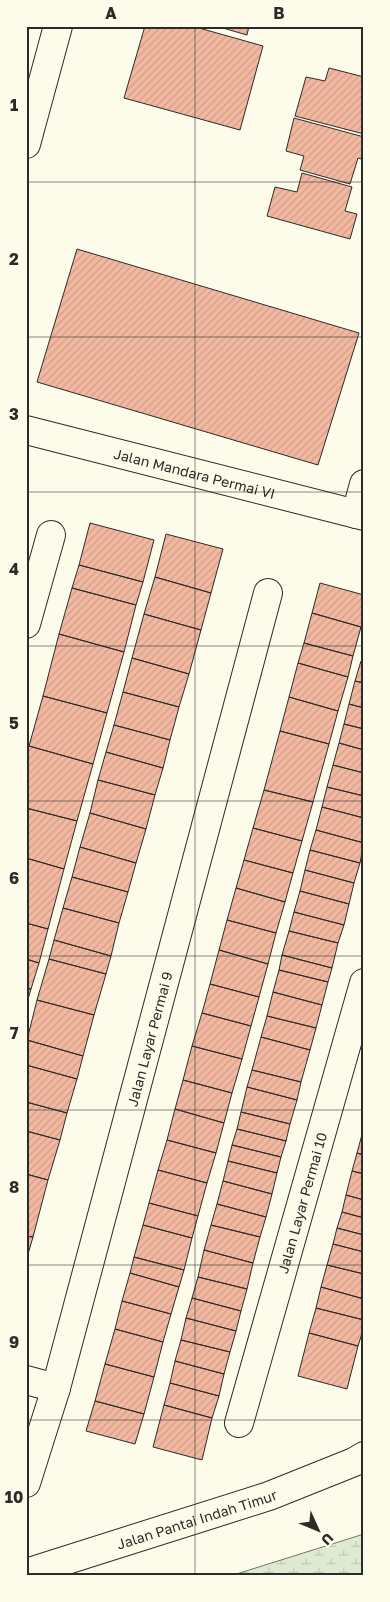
<svg xmlns="http://www.w3.org/2000/svg" width="390" height="1602" font-family="'Golos Text',sans-serif">
	<style>
		.wetland { fill: url(#wetland-marsh); stroke: #74746e }
		.building { fill: url(#building-hatch); stroke: #2b2b2b }
		.lines { fill: none; stroke-linecap: round; stroke-linejoin: round }
		.minor-casing { stroke: #2b2b2b; stroke-width: 30 }
		.tertiary-casing { stroke: #2b2b2b; stroke-width: 30 }
		.minor { stroke: #fdfbea; stroke-width: 28 }
		.tertiary { stroke: #fdfbea; stroke-width: 28 }
		.grid { fill: none; stroke: #2b2b2b; stroke-width: 1; stroke-opacity: 0.55 }
		.labels { text-anchor: middle; dominant-baseline: central; stroke-width: 4; stroke-linejoin: round; paint-order: stroke }
		.street-label { font-size: 14px; fill: #2b2b2b; stroke: #fdfbea }
		.neatline { fill: none; stroke: #2b2b2b; stroke-width: 2 }
		.grid-label { font-size: 16px; text-anchor: middle; font-weight: bold; fill: #2b2b2b }
	</style>
	<defs>
		<pattern id="wetland-marsh" width="20" height="14" patternUnits="userSpaceOnUse" patternTransform="scale(1.25)"><rect width="20" height="14" fill="#deebd1"/><path d="M1 5h8M5 5V1M11 12h8M15 12V8" fill="none" stroke="#bfcab4"/></pattern>
		<pattern id="building-hatch" width="6" height="6" patternUnits="userSpaceOnUse" patternTransform="scale(1.25)"><rect width="6" height="6" fill="#f2b8a0"/><path d="M-1 1l2-2M0 6l6-6M5 7l2-2" fill="none" stroke="#d09e8a"/></pattern>
	</defs>
	<rect width="100%" height="100%" fill="#fdfbea"/>
	<path class="wetland" d="M364,1534v42h-134z"/>
	<path class="building" d="M145,26h47l71,20 -23,84 -116,-32z
		M216,26h33l-2,9z
		M329,68l35,9v57l-69,-18 11,-39 19,4z
		M294,118l70,19v23l-6,-2 -8,26 -50,-14 4,-14 -18,-5z
		M302,173l50,14 -7,24 12,3 -7,25 -83,-23 8,-29 22,5z
		M77,249l282,84 -41,132 -281,-83z
		M90,523l64,17 -11,42 -64,-17z
		M166,534l57,15 -12,44 -56,-16z
		M79,565l64,17 -7,23 -64,-17z
		M155,577l56,16 -10,37 -57,-16z
		M320,583l44,12v23l-3,9 -49,-14z
		M72,588l64,17 -12,47 -65,-18z
		M312,613l49,14 -8,29 -49,-13z
		M144,614l57,16 -12,44 -57,-16z
		M59,634l65,18 -17,61 -64,-17z
		M304,643l49,13 -5,21 -50,-14z
		M132,658l57,16 -10,33 -56,-15z
		M361,661l3,1v21l-9,-2z
		M298,663l50,14 -10,34 -49,-14z
		M355,681l9,2v25l-15,-4z
		M123,692l56,15 -9,33 -56,-15z
		M43,696l64,17 -14,51 -64,-18z
		M289,697l49,14 -9,33 -49,-13z
		M349,704l15,4v21l-20,-5z
		M344,724l20,5v21l-25,-7z
		M114,725l56,15 -7,28 -57,-16z
		M280,731l49,13 -16,58 -49,-12z
		M339,743l25,7v23l-31,-8z
		M29,746l64,18 -16,57 -51,-13v-52z
		M106,752l57,16 -8,27 -57,-15z
		M333,765l31,8v23l-37,-9z
		M98,780l57,15 -9,34 -56,-16z
		M327,787l37,9v22l-42,-11z
		M264,790l49,12 -11,39 -49,-13z
		M322,807l42,11v25l-48,-13z
		M26,808l51,13 -13,48 -38,-11z
		M90,813l56,16 -10,34 -56,-16z
		M253,828l49,13 -9,32 -49,-13z
		M316,830l48,13 -4,20 -50,-13z
		M80,847l56,16 -8,29 -56,-15z
		M310,850l50,13 -6,20 -49,-13z
		M26,858l38,11 -16,60 -22,-6z
		M244,860l49,13 -8,29 -49,-14z
		M305,870l49,13 -5,21 -49,-13z
		M72,877l56,15 -9,31 -56,-15z
		M236,888l49,14 -9,31 -49,-13z
		M300,891l49,13 -5,21 -50,-13z
		M63,908l56,15 -8,33 -57,-16z
		M294,912l50,13 -6,18 -49,-12z
		M227,920l49,13 -8,31 -49,-14z
		M26,923l22,6 -9,34 -13,-4z
		M289,931l49,12 -6,25 -50,-13z
		M54,940l57,16 -5,18 -57,-15z
		M219,950l49,14 -9,33 -49,-13z
		M282,955l50,13 -4,14 -49,-12z
		M26,959l13,4 -8,26 -5,-1z
		M49,959l57,15 -12,41 -57,-15z
		M279,970l49,12 -6,23 -49,-13z
		M210,984l49,13 -8,29 -49,-13z
		M26,988l5,1 -5,17z
		M273,992l49,13 -6,23 -49,-12z
		M37,1000l57,15 -11,41 -56,-16z
		M202,1013l49,13 -9,33 -50,-13z
		M267,1016l49,12 -6,22 -49,-13z
		M261,1037l49,13 -9,32 -49,-12z
		M27,1040l56,16 -6,23 -51,-14z
		M192,1046l50,13 -10,34 -49,-13z
		M26,1065l51,14 -10,34 -41,-11z
		M252,1070l49,12 -4,18 -50,-13z
		M183,1080l49,13 -8,30 -49,-14z
		M247,1087l50,13 -7,24 -49,-12z
		M26,1102l41,11 -7,27 -34,-9z
		M175,1109l49,14 -8,30 -49,-13z
		M241,1112l49,12 -4,17 -49,-12z
		M364,1127v28l-7,-2z
		M237,1129l49,12 -5,16 -49,-12z
		M26,1131l34,9 -12,40 -22,-6z
		M167,1140l49,13 -9,30 -49,-13z
		M232,1145l49,12 -4,16 -49,-12z
		M357,1153l7,2v19l-12,-3z
		M228,1161l49,12 -5,21 -49,-13z
		M158,1170l49,13 -9,33 -49,-13z
		M352,1171l12,3v26l-18,-5z
		M26,1174l22,6 -15,57 -7,-1z
		M223,1181l49,13 -6,23 -49,-13z
		M346,1195l18,5v18l-22,-6z
		M149,1203l49,13 -6,22 -49,-13z
		M217,1204l49,13 -6,20 -49,-12z
		M342,1212l22,6v17l-27,-7z
		M143,1225l49,13 -8,32 -50,-13z
		M211,1225l49,12 -7,26 -49,-13z
		M337,1228l27,7v17l-31,-8z
		M26,1236l7,1 -7,24z
		M333,1244l31,8v22l-37,-9z
		M204,1250l49,13 -6,26 -49,-12z
		M134,1257l50,13 -5,17 -49,-14z
		M327,1265l37,9v25l-43,-12z
		M130,1273l49,14 -8,27 -49,-13z
		M198,1277l49,12 -6,22 -49,-13z
		M321,1287l43,12v21l-48,-12z
		M192,1298l49,13 -5,20 -50,-13z
		M122,1301l49,13 -8,28 -48,-13z
		M316,1308l48,12v7l-6,19 -49,-13z
		M186,1318l50,13 -6,21 -49,-12z
		M115,1329l48,13 -9,35 -49,-13z
		M309,1333l49,13 -11,43 -49,-13z
		M181,1340l49,12 -6,22 -49,-13z
		M175,1361l49,13 -5,22 -49,-13z
		M105,1364l49,13 -10,37 -49,-13z
		M170,1383l49,13 -7,22 -48,-13z
		M95,1401l49,13 -9,30 -49,-13z
		M164,1405l48,13 -10,42 -49,-13z"/>
	<g class="lines">
		<g class="minor-casing">
			<g id="minor">
				<path d="M26,144l32,-118"/>
				<path id="s1" d="M26,430l338,86"/>
				<path d="M356,514l8,-30"/>
				<path d="M26,624l25,-89"/>
				<path d="M26,1380l30,8"/>
				<path id="s2" d="M239,1423l125,-440"/>
				<path id="s3" d="M26,1483l30,-95 212,-795"/>
			</g>
		</g>
		<g class="tertiary-casing">
			<g id="tertiary">
				<path id="s4" d="M26,1573l243,-77 85,-34 10,-6"/>
			</g>
		</g>
		<use href="#minor" class="minor"/>
		<use href="#tertiary" class="tertiary"/>
	</g>
	<path class="grid" d="M195,26v1550M26,182h338M26,337h338M26,492h338M26,646h338M26,801h338M26,956h338M26,1110h338M26,1265h338M26,1420h338"/>
	<g class="labels">
		<g class="street-label">
			<text stroke="none"><textPath href="#s1" startOffset="174">Jalan Mandara Permai VI</textPath></text>
			<text stroke="none"><textPath href="#s3" startOffset="461">Jalan Layar Permai 9</textPath></text>
			<text stroke="none"><textPath href="#s2" startOffset="229">Jalan Layar Permai 10</textPath></text>
			<text stroke="none"><textPath href="#s4" startOffset="179">Jalan Pantai Indah Timur</textPath></text>
		</g>
	</g>
	<rect width="390" height="1602" fill="none" stroke="#fdfbea" stroke-width="55"/>
	<g transform="translate(318 1530) rotate(134)" stroke="#fdfbea" stroke-width="4" paint-order="stroke">
	<path d="M0-4L9 19L0 12L-9 19Z" fill="#2b2b2b"/>
	<text y="-8" font-size="14" font-weight="bold" text-anchor="middle" fill="#2b2b2b">U</text>
	</g>
	<rect x="28" y="28" width="334" height="1546" class="neatline"/>
	<g class="grid-label">
		<text x="111" y="19">A</text>
		<text x="279" y="19">B</text>
		<text x="14" y="111">1</text>
		<text x="14" y="265">2</text>
		<text x="14" y="420">3</text>
		<text x="14" y="575">4</text>
		<text x="14" y="729">5</text>
		<text x="14" y="884">6</text>
		<text x="14" y="1039">7</text>
		<text x="14" y="1193">8</text>
		<text x="14" y="1348">9</text>
		<text x="14" y="1503">10</text>
	</g>
</svg>
